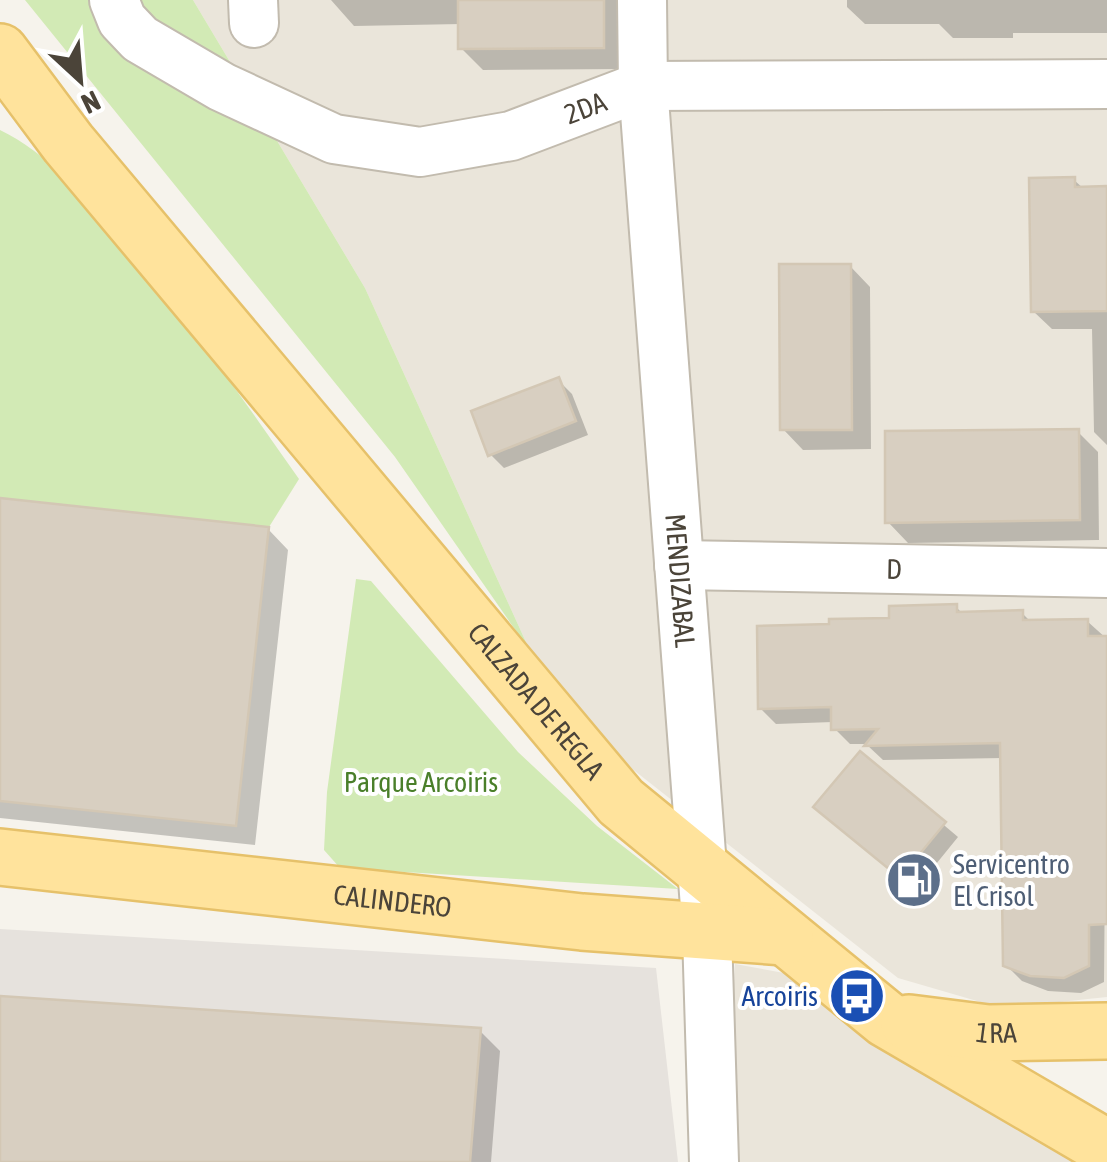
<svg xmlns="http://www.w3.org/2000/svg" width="1107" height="1162" font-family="'Asap Condensed',sans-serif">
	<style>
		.residential { fill: #eae5da }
		.industrial { fill: #e6e2dd }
		.green { fill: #d2eab5 }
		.shadow { fill: #0003 }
		.building { fill: #d8cfc1; stroke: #d3c7b4; stroke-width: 2.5 }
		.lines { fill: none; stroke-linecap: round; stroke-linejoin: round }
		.minor-casing { stroke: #c2bbae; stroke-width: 52 }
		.major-casing { stroke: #e6c16a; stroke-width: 60 }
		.minor { stroke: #fff; stroke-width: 48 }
		.major { stroke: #ffe39c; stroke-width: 55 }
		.labels { text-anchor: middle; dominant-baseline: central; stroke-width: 8; stroke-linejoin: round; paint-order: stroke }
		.street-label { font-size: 28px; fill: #4b4439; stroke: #fff }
		.park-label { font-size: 28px; fill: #4a7f2a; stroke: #fff }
		.service-label { font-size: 28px; fill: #4e5e75; stroke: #fff; text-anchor: start }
		.transit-label { font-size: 28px; fill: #164399; stroke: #fff; text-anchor: end }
	</style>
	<rect width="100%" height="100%" fill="#f6f3ec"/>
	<path class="residential" d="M193,0h914v997l-106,11 -103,-30 -267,-210 -101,-117 -165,-363z
		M735,964l49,9 127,92 165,97h-352z"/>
	<path class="industrial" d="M0,929l656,39 22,194h-678z"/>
	<path class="green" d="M25,0h168l172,288 165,363 -135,-194z
		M0,130c47,23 80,62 114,102 68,78 125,162 185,247l-30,48 -269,-29z
		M356,579l15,2 147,171 79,74 81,63 -338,-21 -16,-18 3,-58z"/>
	<path class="shadow" d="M331,0h294v69l-142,1 -22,-22v-24l-107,2z
		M847,0h260v33h-94v5h-60l-14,-14h-74l-18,-17z
		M1074,180l10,9h23v256l-13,-13 -2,-103h-40l-19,-18z
		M850,266l20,21 1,162 -68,1 -20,-21z
		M558,380l14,14 16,41 -84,33 -14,-14z
		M1078,432l20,20 1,88 -191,3 -20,-21z
		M0,501l268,28 20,21 -33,295 -255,-27z
		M956,607l8,8 58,-2 10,10 55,-2 20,18 -3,343 -23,11 -33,-2 -26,-10 -16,-16 -3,-207 -120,2 -17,-16h-16l-16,-16 -1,-6 -57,2 -16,-16 132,-87z
		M860,754l98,83 -43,53 -85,-69z
		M0,998l480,33 20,20 -9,111h-491z"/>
	<path class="building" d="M458,0h146v48l-146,1z
		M1075,177v10l32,-1v125l-76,1 -2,-134z
		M779,264h72l1,166h-72z
		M559,377l17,44 -88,35 -17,-45z
		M1079,429l1,91 -195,3v-92z
		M0,498l269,29 -33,299 -236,-25z
		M957,604v8l66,-2v10l65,-1v17h19v288l-18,1v41l-25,12 -34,-2 -27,-10 -3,-223 -136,3 14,-17 -47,1v-23l-73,2 -1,-83 72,-2v-5l60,-1v-12z
		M860,751l86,71 -46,56 -87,-71z
		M0,996l481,32 -11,134h-470z"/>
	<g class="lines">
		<g class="minor-casing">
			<g id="minor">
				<path id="s1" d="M114,0l8,20 18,19 82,48 112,52 86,13 91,-16 132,-50 464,-2"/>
				<path d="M253,0l1,23"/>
				<path id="s2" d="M642,0l1,86 64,847 7,229"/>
				<path id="s3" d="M679,565l428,8"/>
			</g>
		</g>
		<g class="major-casing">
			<g id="major">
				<path id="s4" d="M0,52l68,91 553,659 265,217 221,129"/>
				<path id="s5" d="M0,857l582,65 203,15"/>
				<path id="s6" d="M909,1023l79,10 119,-2"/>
			</g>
		</g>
		<use href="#minor" class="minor"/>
		<use href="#major" class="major"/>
	</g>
	<defs>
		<g id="fuel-disc" transform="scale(2.875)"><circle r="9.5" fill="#5c6f8a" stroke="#fff"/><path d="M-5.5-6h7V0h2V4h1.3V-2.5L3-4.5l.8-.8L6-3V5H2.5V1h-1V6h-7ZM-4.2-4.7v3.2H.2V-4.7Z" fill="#fff"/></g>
		<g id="bus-disc" transform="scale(2.875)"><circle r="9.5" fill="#1a4fb4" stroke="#fff"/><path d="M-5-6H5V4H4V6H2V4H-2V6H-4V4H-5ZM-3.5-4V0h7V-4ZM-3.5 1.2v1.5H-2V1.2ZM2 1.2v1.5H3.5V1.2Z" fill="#fff"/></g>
	</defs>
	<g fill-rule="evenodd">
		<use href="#fuel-disc" x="914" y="880"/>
		<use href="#bus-disc" x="857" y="996"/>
	</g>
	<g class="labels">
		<g class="street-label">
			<text stroke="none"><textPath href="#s1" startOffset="525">2DA</textPath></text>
			<text stroke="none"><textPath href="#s3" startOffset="215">D</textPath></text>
			<text stroke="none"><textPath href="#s2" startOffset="582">MENDIZABAL</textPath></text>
			<text stroke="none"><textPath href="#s4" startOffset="842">CALZADA DE REGLA</textPath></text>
			<text stroke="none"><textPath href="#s5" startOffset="395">CALINDERO</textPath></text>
			<text stroke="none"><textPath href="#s6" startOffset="88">1RA</textPath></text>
		</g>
		<g class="park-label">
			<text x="421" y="782">Parque Arcoiris</text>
		</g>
		<g class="service-label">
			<text x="953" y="864">Servicentro<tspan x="953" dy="32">El Crisol</tspan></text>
		</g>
		<g class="transit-label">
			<text x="818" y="996">Arcoiris</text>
		</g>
	</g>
	<g transform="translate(80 80) rotate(154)" stroke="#ffffff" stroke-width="8" paint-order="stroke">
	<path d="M0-8L18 38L0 25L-18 38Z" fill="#4b4439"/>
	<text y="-15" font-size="28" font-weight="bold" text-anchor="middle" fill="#4b4439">N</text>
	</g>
</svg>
